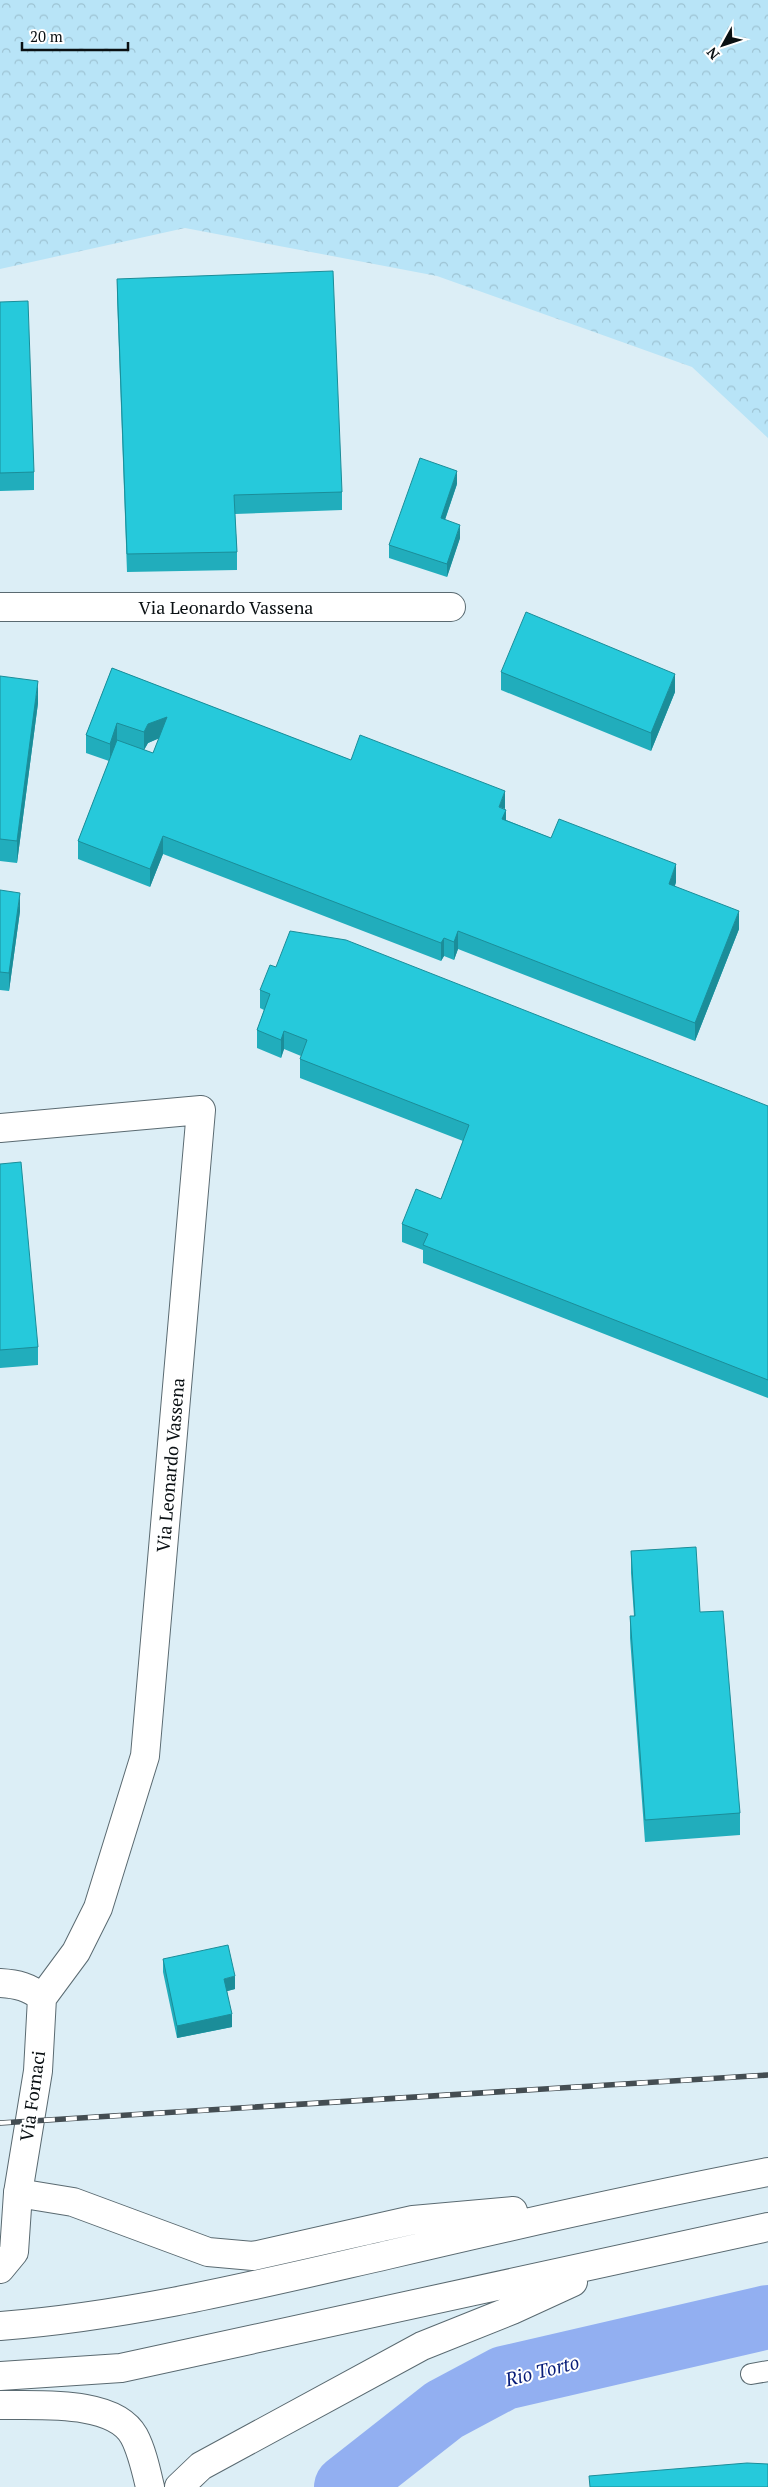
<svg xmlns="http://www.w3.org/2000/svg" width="768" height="2487" font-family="'PT Serif',serif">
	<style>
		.forest { fill: url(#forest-crowns) }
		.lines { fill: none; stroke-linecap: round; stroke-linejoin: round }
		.river { stroke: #92aff1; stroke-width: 64 }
		.service-casing { stroke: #5a6a71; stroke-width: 22 }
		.minor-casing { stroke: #5a6a71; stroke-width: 30 }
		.primary-casing { stroke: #5a6a71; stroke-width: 30 }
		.service { stroke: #fff; stroke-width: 20 }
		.minor { stroke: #fff; stroke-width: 28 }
		.primary { stroke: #fff; stroke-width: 28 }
		.rail-casing { stroke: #444d52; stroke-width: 5.5 }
		.rail { stroke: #fff; stroke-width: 4; stroke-dasharray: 11; stroke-linecap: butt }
		.wall { fill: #21adbc; fill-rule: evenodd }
		.shaded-wall { fill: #1b8d99 }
		.building { fill: #26c9db; stroke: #1b8d99 }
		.labels { text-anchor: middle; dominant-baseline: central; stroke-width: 4; stroke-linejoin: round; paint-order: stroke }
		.street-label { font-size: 18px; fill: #0a1013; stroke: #fff }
		.water-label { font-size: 19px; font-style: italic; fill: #081d79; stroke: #fff }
	</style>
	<defs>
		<pattern id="forest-crowns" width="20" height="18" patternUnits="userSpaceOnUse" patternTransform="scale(1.25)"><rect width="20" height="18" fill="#b8e4f7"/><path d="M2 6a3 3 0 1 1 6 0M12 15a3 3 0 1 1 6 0" fill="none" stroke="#9dc3d3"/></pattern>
	</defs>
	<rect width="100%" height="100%" fill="#dceef6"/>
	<path class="forest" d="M0,0h768v438l-76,-71 -255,-91 -252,-48 -185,41z"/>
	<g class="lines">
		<path class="river" d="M346,2487l98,-77 60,-32 264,-61"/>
		<g class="service-casing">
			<path id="service" d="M751,2374l17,-3"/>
		</g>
		<g class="minor-casing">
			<path id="minor" d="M0,607h451
				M0,1128l201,-18 -56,646 -47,152 -22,44 -34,46
				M0,1983c17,1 30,4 42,15
				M18,2193l20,-122 4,-73"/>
		</g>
		<g class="primary-casing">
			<path id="primary" d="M0,2269l14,-17 4,-59 55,9 135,50 45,4 160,-36 100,-9
				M0,2326c131,-10 260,-42 387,-71 127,-30 253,-58 381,-83
				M0,2376l121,-8 647,-141
				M0,2405c36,1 114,-6 134,31 8,15 12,34 16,51
				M179,2487l22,-21 221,-120 90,-36 61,-28"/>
		</g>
		<use href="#service" class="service"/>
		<use href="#minor" class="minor"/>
		<use href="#primary" class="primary"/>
		<g class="rail-casing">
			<path id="rail" d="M0,2123l768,-48"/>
		</g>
		<use href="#rail" class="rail"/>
	</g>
	<path class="wall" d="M117,279l225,213v18l-107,4 2,38v18l-110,2 -10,-275z
		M0,302l34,170v18l-34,1z
		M457,484l-12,36 15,18 -13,39 -58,-19v-13z
		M112,668l239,92 154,49 1,11 45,18 125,44 -1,4 64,43 -44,112 -237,-92 -4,11 -10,-4 -3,5 -278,-107 -13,33 -72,-28v-18l31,-80 -23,-8v-18zM159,738l-6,15 -9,-3 4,-7z
		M501,672l174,20 -24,59 -150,-61z
		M0,676l38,27 -21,160 -17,-2z
		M0,890l20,21 -11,80 -9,-1z
		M260,990l508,116v292l-345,-135v-13l-21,-8v-18l39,-25 22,-58 -163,-63v-19l1,-3 -17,-7 -3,9 -24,-10v-18l7,-20 -4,-2z
		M0,1164l38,183v18l-38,3z
		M631,1551l69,61 40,201v22l-95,7 -15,-204v-22h4l-3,-43z
		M163,1959l72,30 -8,2 5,36 -55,11 -14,-66z"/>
	<path class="shaded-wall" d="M457,471v13l-16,47v-13z
		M460,525v13l-13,39v-13z
		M675,674v18l-24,59v-18z
		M38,681v22l-21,160v-22z
		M167,717v18l-19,8 -4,7v-18l4,-8z
		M117,723v19l-7,20v-18z
		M505,791v18l-6,-2z
		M506,810v18l-4,-9z
		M163,836v18l-13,33v-18z
		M676,864v18l-7,20v-18z
		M20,893v18l-11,80v-18z
		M739,911v18l-44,112v-18z
		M458,931v18l-4,11v-18z
		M444,938v18l-3,5v-18z
		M284,1031v18l-3,9v-18z
		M235,1976v13l-11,3v-13z
		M232,2014v13l-55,11v-12z"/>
	<path class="building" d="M333,271l9,221 -108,3 3,57 -110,2 -10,-275z
		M28,301l6,171 -34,1v-171z
		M420,458l37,13 -16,47 19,7 -13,39 -58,-19z
		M526,612l149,62 -24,59 -150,-61z
		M112,668l239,92 9,-25 145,56 -6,16 7,3 -4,9 49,19 8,-19 117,45 -7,20 70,27 -44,112 -237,-92 -4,11 -10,-4 -3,5 -278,-107 -13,33 -72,-28 39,-101 36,13 14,-36 -19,7 -4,8 -27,-9 -7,21 -24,-9z
		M0,676l38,5 -21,160 -17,-2z
		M0,890l20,3 -11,80 -9,-1z
		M290,931l56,9 422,166v274l-345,-135 5,-11 -26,-10 14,-35 25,10 28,-74 -169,-66 7,-19 -23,-9 -3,9 -24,-10 13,-36 -10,-4 10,-25 6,2z
		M21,1162l17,185 -38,3v-186z
		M696,1547l4,65 23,-1 17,202 -95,7 -15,-204h5l-4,-65z
		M228,1945l7,31 -11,3 8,35 -55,12 -14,-67z
		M747,2463l21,1v23h-178l-1,-11z"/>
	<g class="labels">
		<g class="street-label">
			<text x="226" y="607">Via Leonardo Vassena</text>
			<text transform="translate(170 1465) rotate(-85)">Via Leonardo Vassena</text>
			<text transform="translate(32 2096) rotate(-82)">Via Fornaci</text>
		</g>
		<g class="water-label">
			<text transform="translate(542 2370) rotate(-14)">Rio Torto</text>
		</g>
	</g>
	<g transform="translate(723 45) rotate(230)" stroke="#ffffff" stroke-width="4" paint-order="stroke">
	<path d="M0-4L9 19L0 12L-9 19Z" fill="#0a1013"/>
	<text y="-8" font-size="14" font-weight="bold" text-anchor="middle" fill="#0a1013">N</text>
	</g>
	<path d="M22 42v8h106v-8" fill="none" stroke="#0a1013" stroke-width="2.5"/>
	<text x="30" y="42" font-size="15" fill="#0a1013" stroke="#ffffff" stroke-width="4" paint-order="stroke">20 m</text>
</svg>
